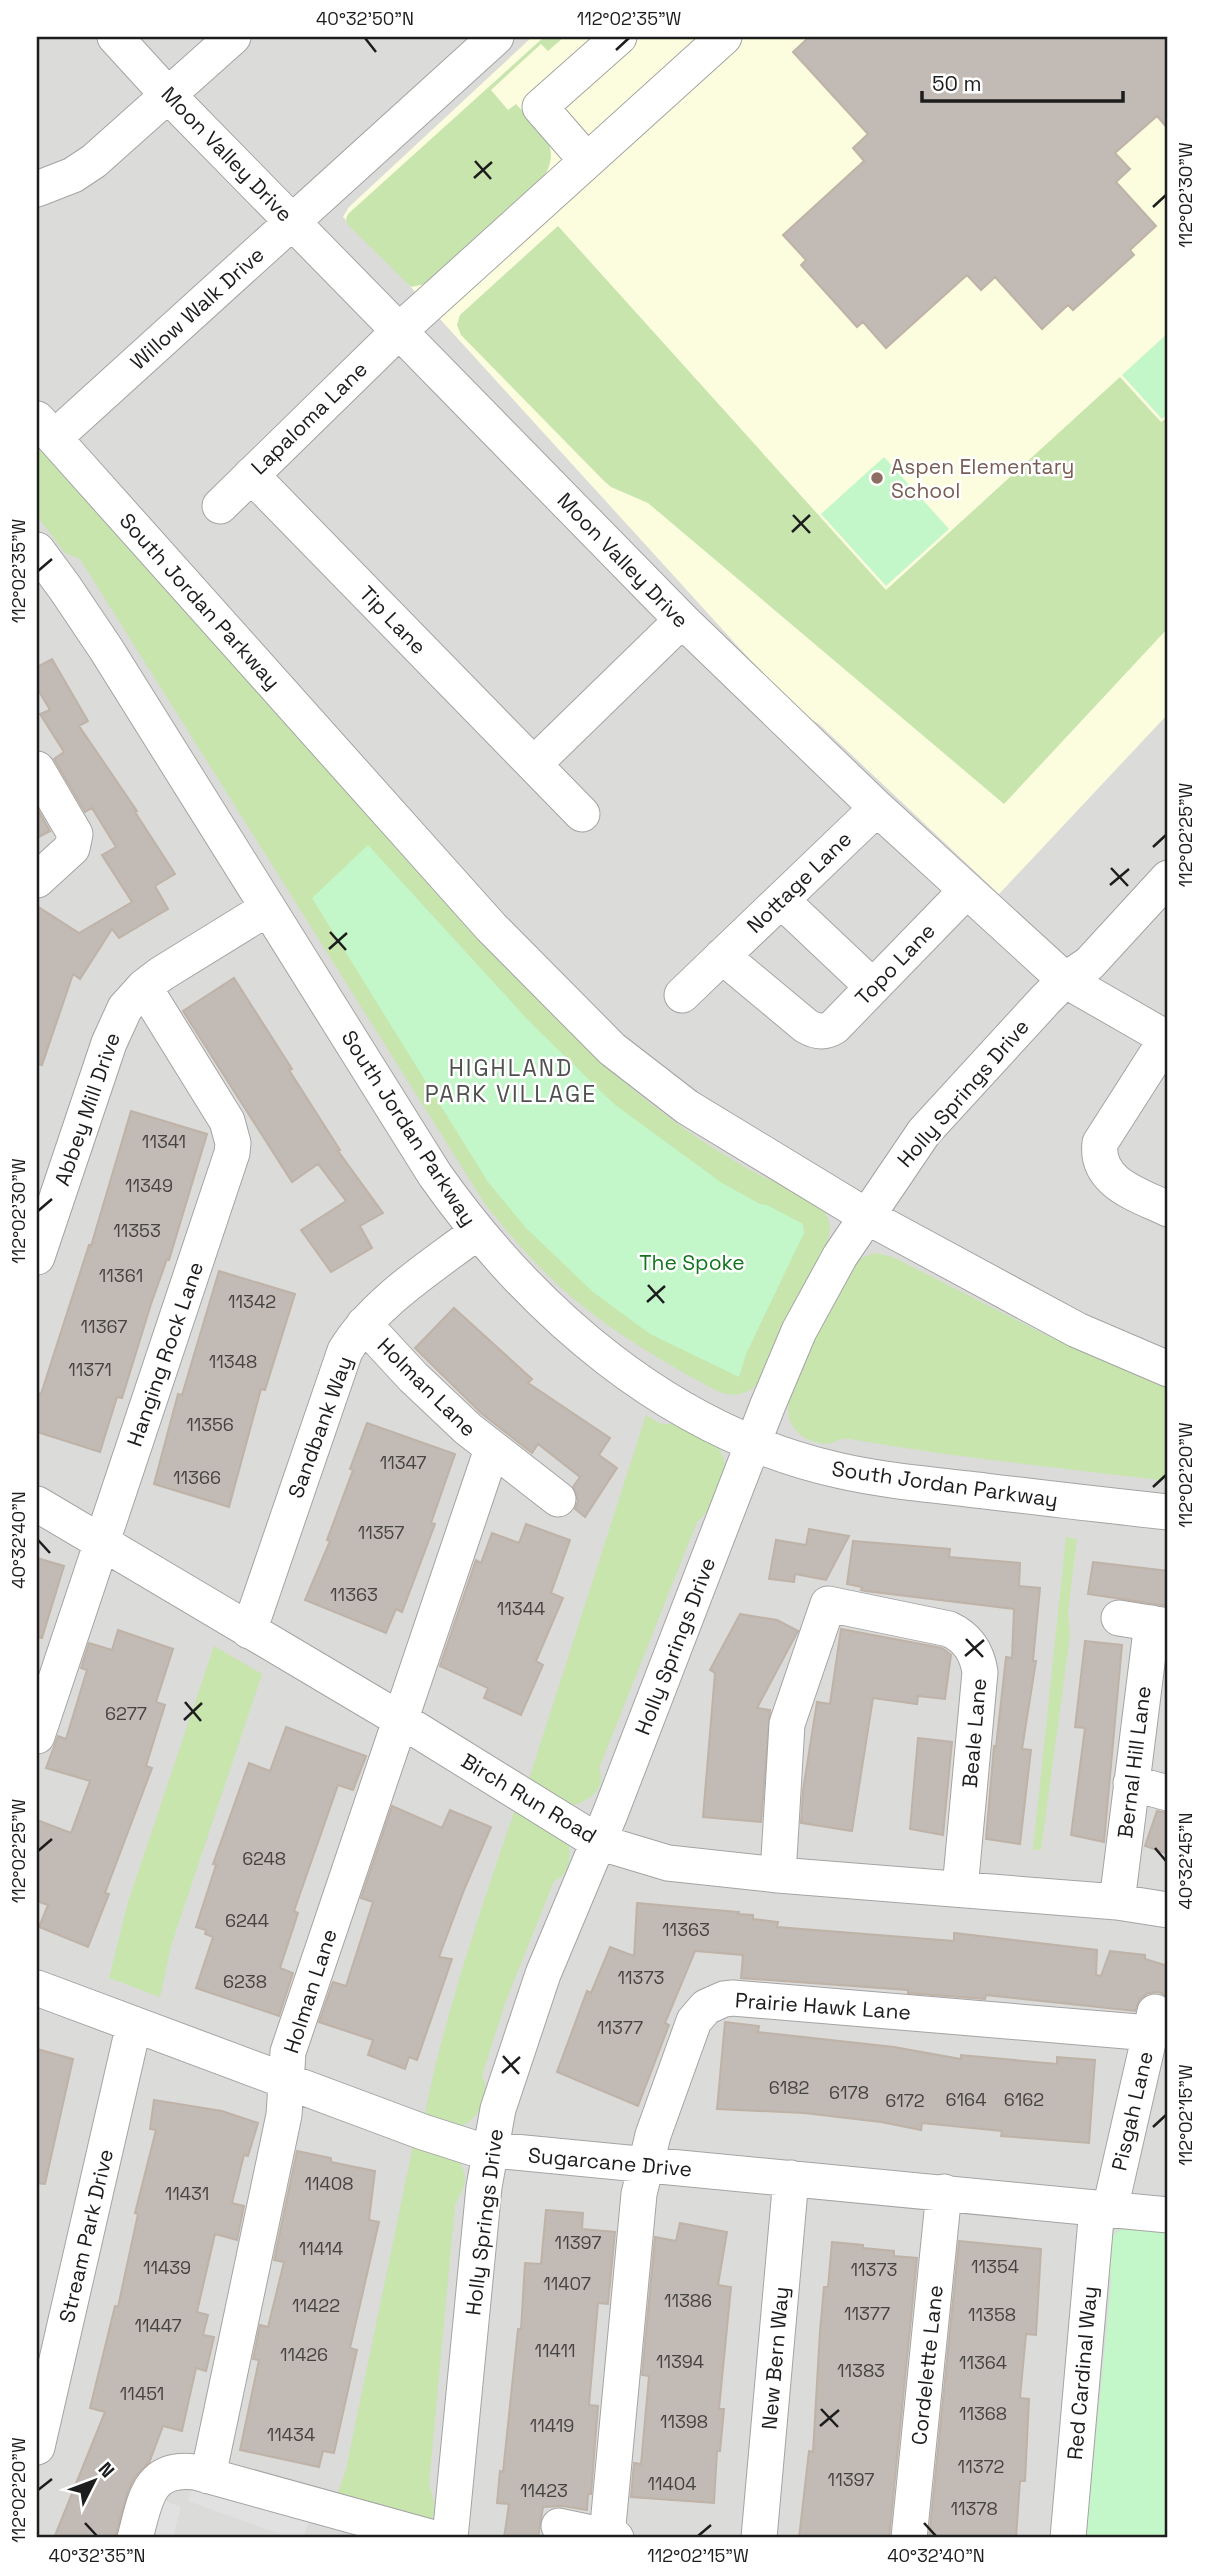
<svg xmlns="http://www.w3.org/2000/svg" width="1205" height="2575" font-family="'Space Grotesk',sans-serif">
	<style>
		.residential { fill: #dbdbda }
		.education { fill: #fcfdde }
		.grass { fill: #c7e5ad }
		.park { fill: #c3f6c9 }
		.parking { fill: #e1e1e1 }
		.building { fill: #c2bab4; stroke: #bfb2a7; stroke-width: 2 }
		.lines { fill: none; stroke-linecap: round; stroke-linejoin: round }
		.minor-casing { stroke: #a4a4a4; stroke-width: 37 }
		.minor { stroke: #fff; stroke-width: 35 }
		.ticks { fill: none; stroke: #1d1d1d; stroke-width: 2.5 }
		.education-dot { fill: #8d6e63; stroke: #fff; stroke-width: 2.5 }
		.labels { text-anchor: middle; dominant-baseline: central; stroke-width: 5; stroke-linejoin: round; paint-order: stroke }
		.number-label { font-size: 18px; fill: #464443 }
		.street-label { font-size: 21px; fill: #1d1d1d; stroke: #fff }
		.education-label { font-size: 21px; fill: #785e54; stroke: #fff; text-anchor: start }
		.park-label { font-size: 21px; fill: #13741e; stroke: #fff }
		.neighbourhood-label { font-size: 23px; letter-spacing: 2px; fill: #505050; stroke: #fff }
		.neatline { fill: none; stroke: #1d1d1d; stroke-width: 2.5 }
		.ticks-label { font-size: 18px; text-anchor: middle; fill: #1d1d1d }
	</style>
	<rect width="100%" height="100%" fill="#eeebe4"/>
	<path class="residential" d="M37,37h1131v2501h-1131z"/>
	<path class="education" d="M532,37h636v677l-169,180 -180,-170 -12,-7 -32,-30 -376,-413 -56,-57 6,-10z"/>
	<path class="grass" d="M544,37h20l-16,14 -7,-7 -50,46 17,20 8,-6c20,22 47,39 29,71l-120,109 -14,3 -63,-62 -2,-6 2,-5z
		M558,226l328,364 234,-213 41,45 7,-5v211l-164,176 -356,-301 -37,-16 -8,-7 -142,-145 -4,-10 3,-10z
		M37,442l517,575c61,61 126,115 202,156 22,13 72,24 74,54 2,16 -29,64 -37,81 -12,24 -22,49 -33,73 -9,10 -20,16 -33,13 -12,-2 -23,-11 -34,-16 -49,-28 -99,-58 -140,-98 -25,-23 -47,-50 -68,-76l-405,-645 -15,-6 -28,-37z
		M875,1253l18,4 153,78 100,35 22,12v99c-106,-13 -212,-23 -318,-42 -16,-2 -14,9 -35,3 -12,-3 -22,-12 -26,-24 -7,-27 45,-119 59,-147l11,-12z
		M646,1415c10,6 17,13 28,7l43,22 8,18 -2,14 -15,35 -11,11 -98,246c9,22 -13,36 -32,38l-39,-24z
		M1066,1537l11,2 -9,72 2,25 -29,214h-8z
		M214,1646l48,28 -91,272 -11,51 -51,-19 19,-76z
		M515,1809l54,35c2,15 0,31 -15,37l-49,122 -23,73c10,15 -3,45 -22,50 -9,2 -23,-3 -33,-4l-2,-9c21,-104 56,-203 90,-304z
		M414,2141l42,16c15,22 9,27 -1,48l-26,279c4,13 9,23 2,36l-94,-25 9,-26z"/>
	<path class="park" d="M1168,333v80l-6,6 -40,-44z
		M884,457l65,72 -63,57 -65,-72z
		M368,845l160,175 86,84 108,79 38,21 7,1 36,19 1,9 -58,121 -7,23 -89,-43 -57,-42 -68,-65 -37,-45 -176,-284z
		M1168,2226v312h-82l25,-255c0,-10 -4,-18 -4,-27 0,-37 35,-29 61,-30z"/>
	<path class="parking" d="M198,2474l113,41 -8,23h-12l-103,-37z
		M163,2500l18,7 -8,31h-20z"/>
	<path class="building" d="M809,37h359v92l-11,-13 -42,37 15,16 -14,13 40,44 -26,24 4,5 -61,55 -5,-5 -26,24 -47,-52 -14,13 -14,-15 -81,73 -23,-26 -6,5 -56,-62 5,-5 -23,-25 81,-74 -11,-13 15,-14 -75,-82z
		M52,659l36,62 -9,5 58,85 -2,1 40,62 -20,12 13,23 -49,29 -7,-9 -32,50 -7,-5 -31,91 -5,-1v-158l42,27 53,-31 -30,-47 14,-8 -24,-39 -7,4 -31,-53 10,-7 -24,-38 10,-4 -13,-22v-21z
		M37,808l13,23 -13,7z
		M234,978l58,91 -3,1 51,80 -2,1 45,62 -23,13 12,22 -41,24 -30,-42 45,-29 -28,-37 -26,18 -109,-171z
		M131,1111l76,23 -38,126 -2,-1 -16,45 -29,94 -5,-1 -17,55 -63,-20v-39l4,1 48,-149 2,1z
		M219,1271l76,23 -30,96 -4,-1 -32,118 -75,-23 24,-90 4,1z
		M454,1308l78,71 -4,4 82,55 -11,17 18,13 -32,49 -10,-8 3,-8 -5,-14 7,-10 -42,-33 -6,9 -50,-39 -67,-66z
		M367,1423l88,31 -24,69 4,1 -33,88 -6,-3 -10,24 -81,-33 25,-59 -3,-1 26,-70 -3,-1z
		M526,1524l44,16 -19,53 12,5 -27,63 7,4 -22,50 -37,-17 4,-10 -48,-22 36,-106 5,3 11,-30 27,10z
		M809,1529l40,7 -23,44 -31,-6 -1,8 -25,-3 7,-39 30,5z
		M853,1541l97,8 -1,8 71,6 -1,23 21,2 -7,73h3l-14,88 9,1 -11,94 -34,-5 8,-93 2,1 10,-90 6,1 2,-49 -149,-18 -4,-1 1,-3 -15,-3z
		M37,1558l27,8 -22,72 -5,-1z
		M1093,1562l75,9v35l-80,-12z
		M740,1614l37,6 21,11 -41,77 13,2 -9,112 -58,-5 12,-144 -5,-3z
		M841,1629l101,19 9,7 -6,44 -27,-3 -1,8 -44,-6 -21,133 -51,-8 2,-33 14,-88 13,2z
		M118,1630l55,19 -17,53 9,3 -19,61 6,2 -47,125 4,1 -21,53 -49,-20 9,-22 -11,-4v-81l34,13 19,-52 -44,-13 12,-32 8,3 21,-69 -6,-2 8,-25 23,7z
		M1085,1641l37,4 -18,197 -33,-7 14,-107 -10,-1z
		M286,1727l80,29 -13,34 -15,-5 -44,126 4,2 -18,55 13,5 -14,43 -83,-28 17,-51 -8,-3 1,-4 -10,-3 20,-62 -3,-1 36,-101 21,8z
		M918,1738l34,4 -9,93 -33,-6z
		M392,1806l50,22 8,-18 41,17 -27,63 -25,67 13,2 -35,101 -8,-3 -4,12 -37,-14 5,-15 -54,-18 14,-40 13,4 27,-84 -12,-4z
		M1157,1811l11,2v41l-23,-8z
		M637,1903l102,9 -1,2 15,1v4l25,3 -1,5 177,14v-8l143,17 -1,25 5,1 9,-25 35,4v4l23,7v31l-9,-5 -11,1 -8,6 -5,12 -149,-16 -1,4 -77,-6v-3l-167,-12 2,-23 -48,-4 -30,72 4,2 -31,81 -81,-34 30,-81 4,2 19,-46 24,9z
		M725,2022l34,4 -1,6 136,15 67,12v-4l96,9v-7l38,3 -6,83 -88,-7 1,-5 -80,-8 -1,7 -40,-8 -77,-9 -87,-4z
		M37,2049l36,10 -28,125 -8,-1z
		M154,2100l68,11 36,12 -10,33 -4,-1 -12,48 12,3 -7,34 -22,-6 -18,78 11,3 -5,20 11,2 -8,34 -10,-3 -14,63 -19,-5 -14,37 -14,14 -7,14 -13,47h-61l51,-126 -15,-4 25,-102 3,1 20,-93 -3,-1 21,-83 -6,-1z
		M297,2151l34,7v4l44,9 -6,49 10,2 -29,126 7,2 -23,103 -11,-2 -4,16 -79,-17 19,-90 -6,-1 7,-34 8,2 16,-65 -10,-2z
		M546,2210l37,3 -1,16 33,3 -7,72 -10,-1 -9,102 9,1 -7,88h-3l-1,16 -24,-4 -20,1 -5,31h-34l5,-34 -12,-1 3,-32 3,1 15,-143h3l4,-66 16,1z
		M680,2223l47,9 -9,53 13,2 -12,122h5l-4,42h-3l-3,52 -83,-6 3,-34 7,1 8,-88 -7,-1 13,-138 21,4z
		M959,2241l82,8 -5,86 -10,-1 -6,64 9,1 -4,82h-5l-4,57h-87z
		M832,2242l31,3v3l31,3v5l23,2 -28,280h-90l10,-87 4,1 7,-121 4,-44h4z"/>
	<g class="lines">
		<g class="minor-casing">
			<path id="minor" d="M115,37l53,58 514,525 195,188 188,172 103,59
				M587,161l-47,-54 79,-70
				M37,189l36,-14 21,-14 139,-124
				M37,419l454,508 121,122 75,58 181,110 209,113 91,39
				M54,438l442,-401
				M251,475l331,339
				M220,506l179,-175 325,-294
				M37,550l28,38 41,61 329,526c97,137 234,257 402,295 43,10 87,14 131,19 67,8 133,16 200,23
				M534,764l148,-144
				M37,769l38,65 -3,14 -35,32
				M781,900l92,87
				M722,956l84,70c10,6 18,7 28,1l133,-137
				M682,995l195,-187
				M1167,1038l-67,105c-5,40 39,52 68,66
				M37,1257l72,-214 16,-35 19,-21 17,-13 107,-66
				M364,1324l49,53 55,52 90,70
				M37,1504l364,216 197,122 70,21 110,12 339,27 51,8
				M1119,1618l49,8
				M249,1631l96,-280c29,-49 88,-85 132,-119
				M37,1736l195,-583 1,-10 -6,-22 -83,-134
				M1131,1783l37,10
				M778,1875l9,-151 41,-120 121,25c19,9 28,23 31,43l-20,217
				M1117,1902l35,-279
				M37,1988l386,144 50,16 695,67
				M1110,2209l45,-197
				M37,2447l97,-423
				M208,2476l76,-361 4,-63 204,-603
				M559,2526l57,12
				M607,2536l32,-342 14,-59 41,-114 12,-14 18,-8 9,-1 417,35
				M135,2538c10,-36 12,-72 60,-66l239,66
				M450,2538l34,-351 14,-78 45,-135 67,-160 157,-407 32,-76 41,-75 84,-124 122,-133 19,-19 24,-16 79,-86
				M759,2538l32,-360
				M909,2538l35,-346
				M1068,2538l29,-330"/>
		</g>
		<use href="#minor" class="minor"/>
	</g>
	<path class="ticks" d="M365,38l11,14M616,50l13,-12M475,161l16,18M474,178l18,-16M1153,207l13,-12M793,515l17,18M792,532l18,-17M38,571l14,-12M1153,847l13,-12M1111,868l17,18M1110,885l19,-16M330,932l16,18M329,949l18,-16M38,1211l14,-12M648,1285l16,18M647,1302l18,-16M1153,1487l13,-12M38,1540l12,13M966,1639l17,18M965,1656l19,-16M185,1702l16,19M184,1720l18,-17M1155,1848l11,13M38,1851l14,-12M503,2056l16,18M502,2073l18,-16M1153,2127l13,-12M821,2409l17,18M820,2426l19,-16M38,2490l14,-11M85,2523l12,13M924,2523l12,13M698,2536l13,-11"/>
	<circle class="education-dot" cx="877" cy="478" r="7"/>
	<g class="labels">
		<g class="number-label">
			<text x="164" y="1141">11341</text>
			<text x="149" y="1185">11349</text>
			<text x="137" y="1230">11353</text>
			<text x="121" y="1275">11361</text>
			<text x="252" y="1301">11342</text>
			<text x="104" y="1326">11367</text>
			<text x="233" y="1361">11348</text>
			<text x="90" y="1369">11371</text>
			<text x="210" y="1424">11356</text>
			<text x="403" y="1462">11347</text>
			<text x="197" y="1477">11366</text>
			<text x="381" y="1532">11357</text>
			<text x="354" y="1594">11363</text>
			<text x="521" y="1608">11344</text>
			<text x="126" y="1713">6277</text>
			<text x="264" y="1858">6248</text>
			<text x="247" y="1920">6244</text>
			<text x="686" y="1929">11363</text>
			<text x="641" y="1977">11373</text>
			<text x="245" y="1981">6238</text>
			<text x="620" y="2027">11377</text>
			<text x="789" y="2087">6182</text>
			<text x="849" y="2092">6178</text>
			<text x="966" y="2099">6164</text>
			<text x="1024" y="2099">6162</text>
			<text x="905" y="2100">6172</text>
			<text x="329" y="2183">11408</text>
			<text x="187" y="2193">11431</text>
			<text x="578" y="2242">11397</text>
			<text x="321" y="2248">11414</text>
			<text x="995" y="2266">11354</text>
			<text x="167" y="2267">11439</text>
			<text x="874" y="2269">11373</text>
			<text x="567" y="2283">11407</text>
			<text x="688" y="2300">11386</text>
			<text x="316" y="2305">11422</text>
			<text x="867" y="2313">11377</text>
			<text x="992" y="2314">11358</text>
			<text x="158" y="2325">11447</text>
			<text x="555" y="2350">11411</text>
			<text x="304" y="2354">11426</text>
			<text x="680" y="2361">11394</text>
			<text x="983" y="2362">11364</text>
			<text x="861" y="2370">11383</text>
			<text x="142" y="2393">11451</text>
			<text x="983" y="2413">11368</text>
			<text x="684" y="2421">11398</text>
			<text x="552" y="2425">11419</text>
			<text x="291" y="2434">11434</text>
			<text x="981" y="2466">11372</text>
			<text x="851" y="2479">11397</text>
			<text x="672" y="2483">11404</text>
			<text x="544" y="2490">11423</text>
			<text x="974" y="2508">11378</text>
		</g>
		<g class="street-label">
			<text transform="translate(227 154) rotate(46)">Moon Valley Drive</text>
			<text transform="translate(197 308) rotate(-42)">Willow Walk Drive</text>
			<text transform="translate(309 418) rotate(-44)">Lapaloma Lane</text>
			<text transform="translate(623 560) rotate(46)">Moon Valley Drive</text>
			<text transform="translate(200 601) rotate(48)">South Jordan Parkway</text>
			<text transform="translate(393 620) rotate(46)">Tip Lane</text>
			<text transform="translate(799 882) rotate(-44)">Nottage Lane</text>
			<text transform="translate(895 964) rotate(-46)">Topo Lane</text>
			<text transform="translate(963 1093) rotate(-49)">Holly Springs Drive</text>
			<text transform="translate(87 1109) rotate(-71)">Abbey Mill Drive</text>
			<text transform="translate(409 1128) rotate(57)">South Jordan Parkway</text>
			<text transform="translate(165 1354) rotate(-71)">Hanging Rock Lane</text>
			<text transform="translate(427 1387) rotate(45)">Holman Lane</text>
			<text transform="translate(320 1427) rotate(-70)">Sandbank Way</text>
			<text transform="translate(945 1484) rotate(8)">South Jordan Parkway</text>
			<text transform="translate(675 1646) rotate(-69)">Holly Springs Drive</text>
			<text transform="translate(974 1733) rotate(-85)">Beale Lane</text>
			<text transform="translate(1134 1762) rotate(-83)">Bernal Hill Lane</text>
			<text transform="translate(529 1798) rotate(31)">Birch Run Road</text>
			<text transform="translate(310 1991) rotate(-72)">Holman Lane</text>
			<text transform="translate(823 2006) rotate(4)">Prairie Hawk Lane</text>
			<text transform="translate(1132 2111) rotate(-77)">Pisgah Lane</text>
			<text transform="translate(610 2162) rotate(5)">Sugarcane Drive</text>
			<text transform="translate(484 2222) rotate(-83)">Holly Springs Drive</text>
			<text transform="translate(86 2236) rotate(-77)">Stream Park Drive</text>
			<text transform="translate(775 2358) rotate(-85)">New Bern Way</text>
			<text transform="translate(927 2365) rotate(-84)">Cordelette Lane</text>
			<text transform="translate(1082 2373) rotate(-85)">Red Cardinal Way</text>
		</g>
		<g class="education-label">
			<text x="891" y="466">Aspen Elementary<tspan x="891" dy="24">School</tspan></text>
		</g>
		<g class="park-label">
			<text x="692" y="1262">The Spoke</text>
		</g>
		<g class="neighbourhood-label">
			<text x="511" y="1068">HIGHLAND<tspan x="511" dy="26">PARK VILLAGE</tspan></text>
		</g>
	</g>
	<rect width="1205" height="2575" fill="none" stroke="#ffffff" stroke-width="77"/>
	<g transform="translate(94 2481) rotate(48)" stroke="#ffffff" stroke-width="5" paint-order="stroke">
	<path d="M0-5L12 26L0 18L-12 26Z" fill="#1d1d1d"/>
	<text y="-10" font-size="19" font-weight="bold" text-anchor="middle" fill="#1d1d1d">N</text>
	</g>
	<path d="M922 91v10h201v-10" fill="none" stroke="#1d1d1d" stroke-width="3.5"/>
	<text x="932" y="91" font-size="21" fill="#1d1d1d" stroke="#ffffff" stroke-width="5" paint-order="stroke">50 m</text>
	<rect x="38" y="38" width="1128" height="2498" class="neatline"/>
	<g class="ticks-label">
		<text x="365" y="25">40°32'50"N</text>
		<text x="629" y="25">112°02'35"W</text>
		<text transform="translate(1186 195) rotate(-90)" y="6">112°02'30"W</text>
		<text transform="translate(19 571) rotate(-90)" y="6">112°02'35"W</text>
		<text transform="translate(1186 835) rotate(-90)" y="6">112°02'25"W</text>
		<text transform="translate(19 1211) rotate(-90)" y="6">112°02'30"W</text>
		<text transform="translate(1186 1475) rotate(-90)" y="6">112°02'20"W</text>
		<text transform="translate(19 1540) rotate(-90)" y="6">40°32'40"N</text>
		<text transform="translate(19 1851) rotate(-90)" y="6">112°02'25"W</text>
		<text transform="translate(1186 1861) rotate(-90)" y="6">40°32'45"N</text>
		<text transform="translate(1186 2115) rotate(-90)" y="6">112°02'15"W</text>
		<text transform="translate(19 2490) rotate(-90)" y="6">112°02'20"W</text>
		<text x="97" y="2562">40°32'35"N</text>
		<text x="698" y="2562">112°02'15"W</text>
		<text x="936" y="2562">40°32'40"N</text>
	</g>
</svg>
